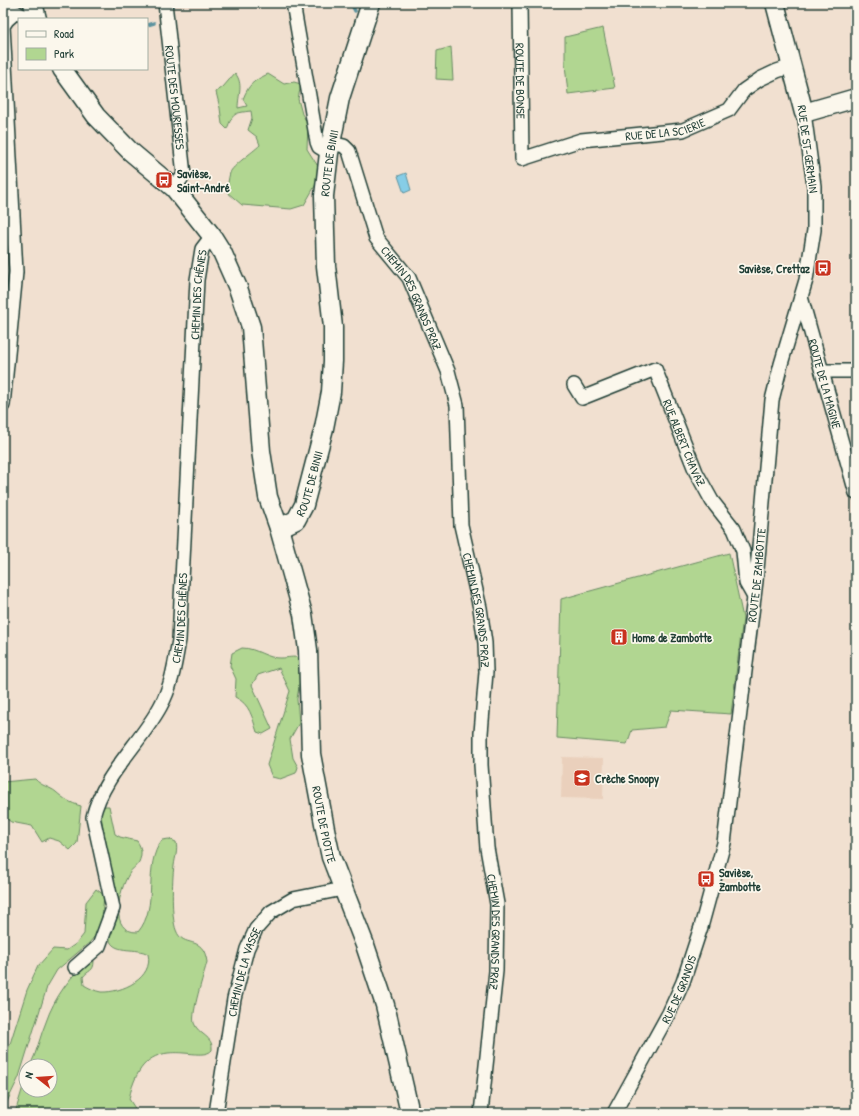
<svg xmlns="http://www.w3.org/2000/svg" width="859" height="1116" font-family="'Patrick Hand',sans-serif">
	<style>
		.built { fill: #ead0bc }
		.green { fill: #b1d691; stroke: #688a62 }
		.water { fill: #86cde7; stroke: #5d939f }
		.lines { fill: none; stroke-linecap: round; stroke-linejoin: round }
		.stream { stroke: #5d939f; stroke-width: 3.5 }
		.street-casing { stroke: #1f3d34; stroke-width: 16 }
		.secondary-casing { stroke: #1f3d34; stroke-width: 21 }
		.street { stroke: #fbf7ec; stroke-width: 13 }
		.secondary { stroke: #fbf7ec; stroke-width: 18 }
		.labels { text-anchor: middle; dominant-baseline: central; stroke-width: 3.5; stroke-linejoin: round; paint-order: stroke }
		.street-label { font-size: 12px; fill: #1f3d34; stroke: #fbf7ec }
		.poi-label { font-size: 12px; font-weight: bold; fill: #1f3d34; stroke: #fbf7ec; text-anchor: start }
	</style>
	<rect width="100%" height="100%" fill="#f1e0d0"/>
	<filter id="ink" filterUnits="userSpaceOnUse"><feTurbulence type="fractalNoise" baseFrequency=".025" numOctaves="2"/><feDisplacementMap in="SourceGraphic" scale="8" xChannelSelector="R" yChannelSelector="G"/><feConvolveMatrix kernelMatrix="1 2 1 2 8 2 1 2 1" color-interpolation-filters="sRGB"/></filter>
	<g filter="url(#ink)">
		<path class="built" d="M562,757l42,1 -1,41 -42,-1z"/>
		<path class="green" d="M603,28l12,60 -47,6 -3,-30v-27z
			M451,47l2,33 -17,-1 1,-28z
			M235,73c9,11 3,22 3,35l9,-2 -4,-7c6,-15 10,-18 25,-25l16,10 10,-2 7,2 -3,15 4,15 6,10 -1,25 12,19v11l-15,26 -13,4 -49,-4 -15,-13c1,-6 1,-13 3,-19 2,-7 23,-21 30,-28l-3,-8 -9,-7 4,-12 -1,-7c-17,2 -18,2 -24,18l-5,-5 -2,-16 -4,-16 7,-5z
			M729,553l14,65 -12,96 -60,-4 -6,17 -33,3 -5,14 -70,-6 4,-139z
			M242,648c15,0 25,11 39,10 8,0 11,-2 19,0l1,17 -4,24 2,24 -9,16 3,19 5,9 -2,6 -16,6 -8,-2 -5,-12 23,-74 -11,-23 -21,7 -6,10 20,44 -9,5 -6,-2c-5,-15 -7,-28 -22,-35l1,-18 -6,-13 2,-13z
			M35,779c6,7 15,8 21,13 8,7 14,11 25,14l-4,37 -7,7 -11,-9 -10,-3 -7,4 -10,-16 -21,-4 -8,-6v-34z
			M104,806h5l6,28 5,3 17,4c5,7 5,14 2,21 -3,5 -8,7 -10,12 -10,16 -21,59 9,58 22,-26 4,-66 24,-92l7,-1 7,3c2,9 -1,15 -2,24 -2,14 -3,51 2,64 7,20 27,3 31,32 -3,12 -16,51 -13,61 4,12 20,13 18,27 -13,16 -68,-25 -83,49l9,14h-123l11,-36v13h24v-24h-20c7,-14 10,-30 16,-44 8,-24 25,-47 44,-63l4,2c0,11 -6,9 -11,16l1,8c5,3 11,6 17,7 21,1 53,-14 47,-38 -11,-7 -32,0 -38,-13l1,-69 -10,-56v-8z
			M96,889l8,6 -3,34 -12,14 -32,27 -10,17 -28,90 -16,33v-44l24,-76 11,-24 15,-17 14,1 10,-7 7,-9 2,-32z"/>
		<path class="water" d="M406,173l5,17 -7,3 -6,-17z"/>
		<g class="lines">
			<path class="stream" d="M351,3l4,8
				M173,5l1,-2
				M147,25l7,-2"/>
			<g class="street-casing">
				<g id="street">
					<path id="s1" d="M165,3l19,172 -10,13"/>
					<path d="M293,3l24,139 2,5 10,6"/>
					<path id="s2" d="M520,3l2,156 59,-19 102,-10 46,-20 15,-20 16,-11 17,-8 15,-5"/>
					<path d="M3,6l27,13"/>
					<path id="s3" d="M331,143l13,3 5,5 27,87 33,40 39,93 9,34 4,120 19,83 5,35 1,29 -5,61v32l6,83 10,56 -1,67 -15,142"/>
					<path id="s4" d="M801,297l55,196"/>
					<path d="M822,371h34"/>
					<path id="s5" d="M574,385l8,13 73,-29 41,103 16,29 22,28 9,22 3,32 8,14"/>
					<path d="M3,405l13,-133 -13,-246 4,-6 9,-8"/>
					<path id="s6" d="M75,967l24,-21 14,-38 -20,-91c10,-42 46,-72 67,-110 12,-21 15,-44 19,-67l18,-360 5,-31 10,-13"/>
					<path id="s7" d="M216,1113l18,-114 13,-50 9,-20 15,-17 22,-13 50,-10"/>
					<path id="s8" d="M614,1113l55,-100 14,-31 18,-55 23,-84 32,-262 16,-181 9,-36 25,-84 8,-50v-44l-10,-73"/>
				</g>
			</g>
			<g class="secondary-casing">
				<g id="secondary">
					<path d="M33,3l4,16"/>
					<path d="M775,3l29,110 52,-15"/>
					<path id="s9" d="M62,69l34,47 34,35 44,37 38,48 10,16 16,36 13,39 10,124 7,46 11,31 24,86 5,36 3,104 15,80 5,23 34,88 20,60 25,108"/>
					<path id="s10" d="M279,528l17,-8 8,-15 20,-77 7,-36 2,-31v-34l-7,-61 -2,-70 5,-43 11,-55 31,-95"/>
				</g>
			</g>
			<use href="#street" class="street"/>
			<use href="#secondary" class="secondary"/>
		</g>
	</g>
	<defs>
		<g id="bus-square" transform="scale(0.9)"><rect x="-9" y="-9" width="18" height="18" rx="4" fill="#c8321e" stroke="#fbf7ec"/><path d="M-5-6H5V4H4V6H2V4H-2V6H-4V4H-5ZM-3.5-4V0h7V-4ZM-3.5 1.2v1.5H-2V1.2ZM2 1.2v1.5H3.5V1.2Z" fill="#fff"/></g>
		<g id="building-square" transform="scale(0.9)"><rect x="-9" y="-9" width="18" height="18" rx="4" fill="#c8321e" stroke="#fbf7ec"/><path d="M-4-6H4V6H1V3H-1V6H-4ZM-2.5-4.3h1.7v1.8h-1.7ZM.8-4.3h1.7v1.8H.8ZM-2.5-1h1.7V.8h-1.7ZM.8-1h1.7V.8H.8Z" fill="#fff"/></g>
		<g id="school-square" transform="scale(0.9)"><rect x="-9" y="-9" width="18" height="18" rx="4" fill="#c8321e" stroke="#fbf7ec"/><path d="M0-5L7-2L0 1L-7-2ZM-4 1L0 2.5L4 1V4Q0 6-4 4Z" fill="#fff"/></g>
	</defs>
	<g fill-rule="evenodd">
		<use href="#bus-square" x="164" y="180"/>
		<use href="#bus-square" x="823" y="268"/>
		<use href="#building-square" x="619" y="637"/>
		<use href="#school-square" x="582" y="778"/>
		<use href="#bus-square" x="706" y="879"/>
	</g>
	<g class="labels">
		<g class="street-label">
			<text stroke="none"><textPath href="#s2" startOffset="78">ROUTE DE BONSE</textPath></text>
			<text stroke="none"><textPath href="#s1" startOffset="95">ROUTE DES MOURESSES</textPath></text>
			<text stroke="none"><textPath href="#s2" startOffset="303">RUE DE LA SCIERIE</textPath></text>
			<text transform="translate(808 149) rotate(82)">RUE DE ST-GERMAIN</text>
			<text stroke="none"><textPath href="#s10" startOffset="382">ROUTE DE BINII</textPath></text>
			<text stroke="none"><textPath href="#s6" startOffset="711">CHEMIN DES CHÊNES</textPath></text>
			<text stroke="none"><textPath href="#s3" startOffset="182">CHEMIN DES GRANDS PRAZ</textPath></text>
			<text stroke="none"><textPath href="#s4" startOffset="90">ROUTE DE LA MAGINE</textPath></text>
			<text stroke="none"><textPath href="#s5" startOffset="173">RUE ALBERT CHAVAZ</textPath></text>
			<text stroke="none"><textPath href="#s10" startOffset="58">ROUTE DE BINII</textPath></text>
			<text stroke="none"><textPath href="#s8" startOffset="563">ROUTE DE ZAMBOTTE</textPath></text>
			<text stroke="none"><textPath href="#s3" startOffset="506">CHEMIN DES GRANDS PRAZ</textPath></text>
			<text stroke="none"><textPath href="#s6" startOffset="387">CHEMIN DES CHÊNES</textPath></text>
			<text stroke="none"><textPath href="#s9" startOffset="830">ROUTE DE PIOTTE</textPath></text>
			<text stroke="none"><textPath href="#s3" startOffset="830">CHEMIN DES GRANDS PRAZ</textPath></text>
			<text stroke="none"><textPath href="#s7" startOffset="144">CHEMIN DE LA VASSE</textPath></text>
			<text stroke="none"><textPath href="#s8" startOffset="140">RUE DE GRANOIS</textPath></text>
		</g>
		<g class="poi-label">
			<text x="177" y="173">Savièse,<tspan x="177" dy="14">Saint-André</tspan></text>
			<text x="810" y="268" text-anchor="end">Savièse, Crettaz</text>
			<text x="632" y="637">Home de Zambotte</text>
			<text x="595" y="778">Crèche Snoopy</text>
			<text x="719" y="872">Savièse,<tspan x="719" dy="14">Zambotte</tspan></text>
		</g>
	</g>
	<rect width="859" height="1116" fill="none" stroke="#fbf7ec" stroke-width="16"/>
	<rect x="8" y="8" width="843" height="1100" fill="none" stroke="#1f3d34" stroke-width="1.5" filter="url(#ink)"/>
	<rect x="18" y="18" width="130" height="52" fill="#fbf7ec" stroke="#a3ada2"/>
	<rect x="26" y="31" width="20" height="6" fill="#fbf7ec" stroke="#a3ada2"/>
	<text x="54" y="38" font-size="12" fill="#1f3d34">Road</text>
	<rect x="26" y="48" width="20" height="12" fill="#b1d691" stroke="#a3ada2"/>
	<text x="54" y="58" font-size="12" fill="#1f3d34">Park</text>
	<g transform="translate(38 1078) rotate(287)"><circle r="19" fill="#fbf7ec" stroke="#a3ada2"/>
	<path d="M0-3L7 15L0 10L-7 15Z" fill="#c8321e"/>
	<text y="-6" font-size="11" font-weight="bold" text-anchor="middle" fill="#1f3d34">N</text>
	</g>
</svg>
